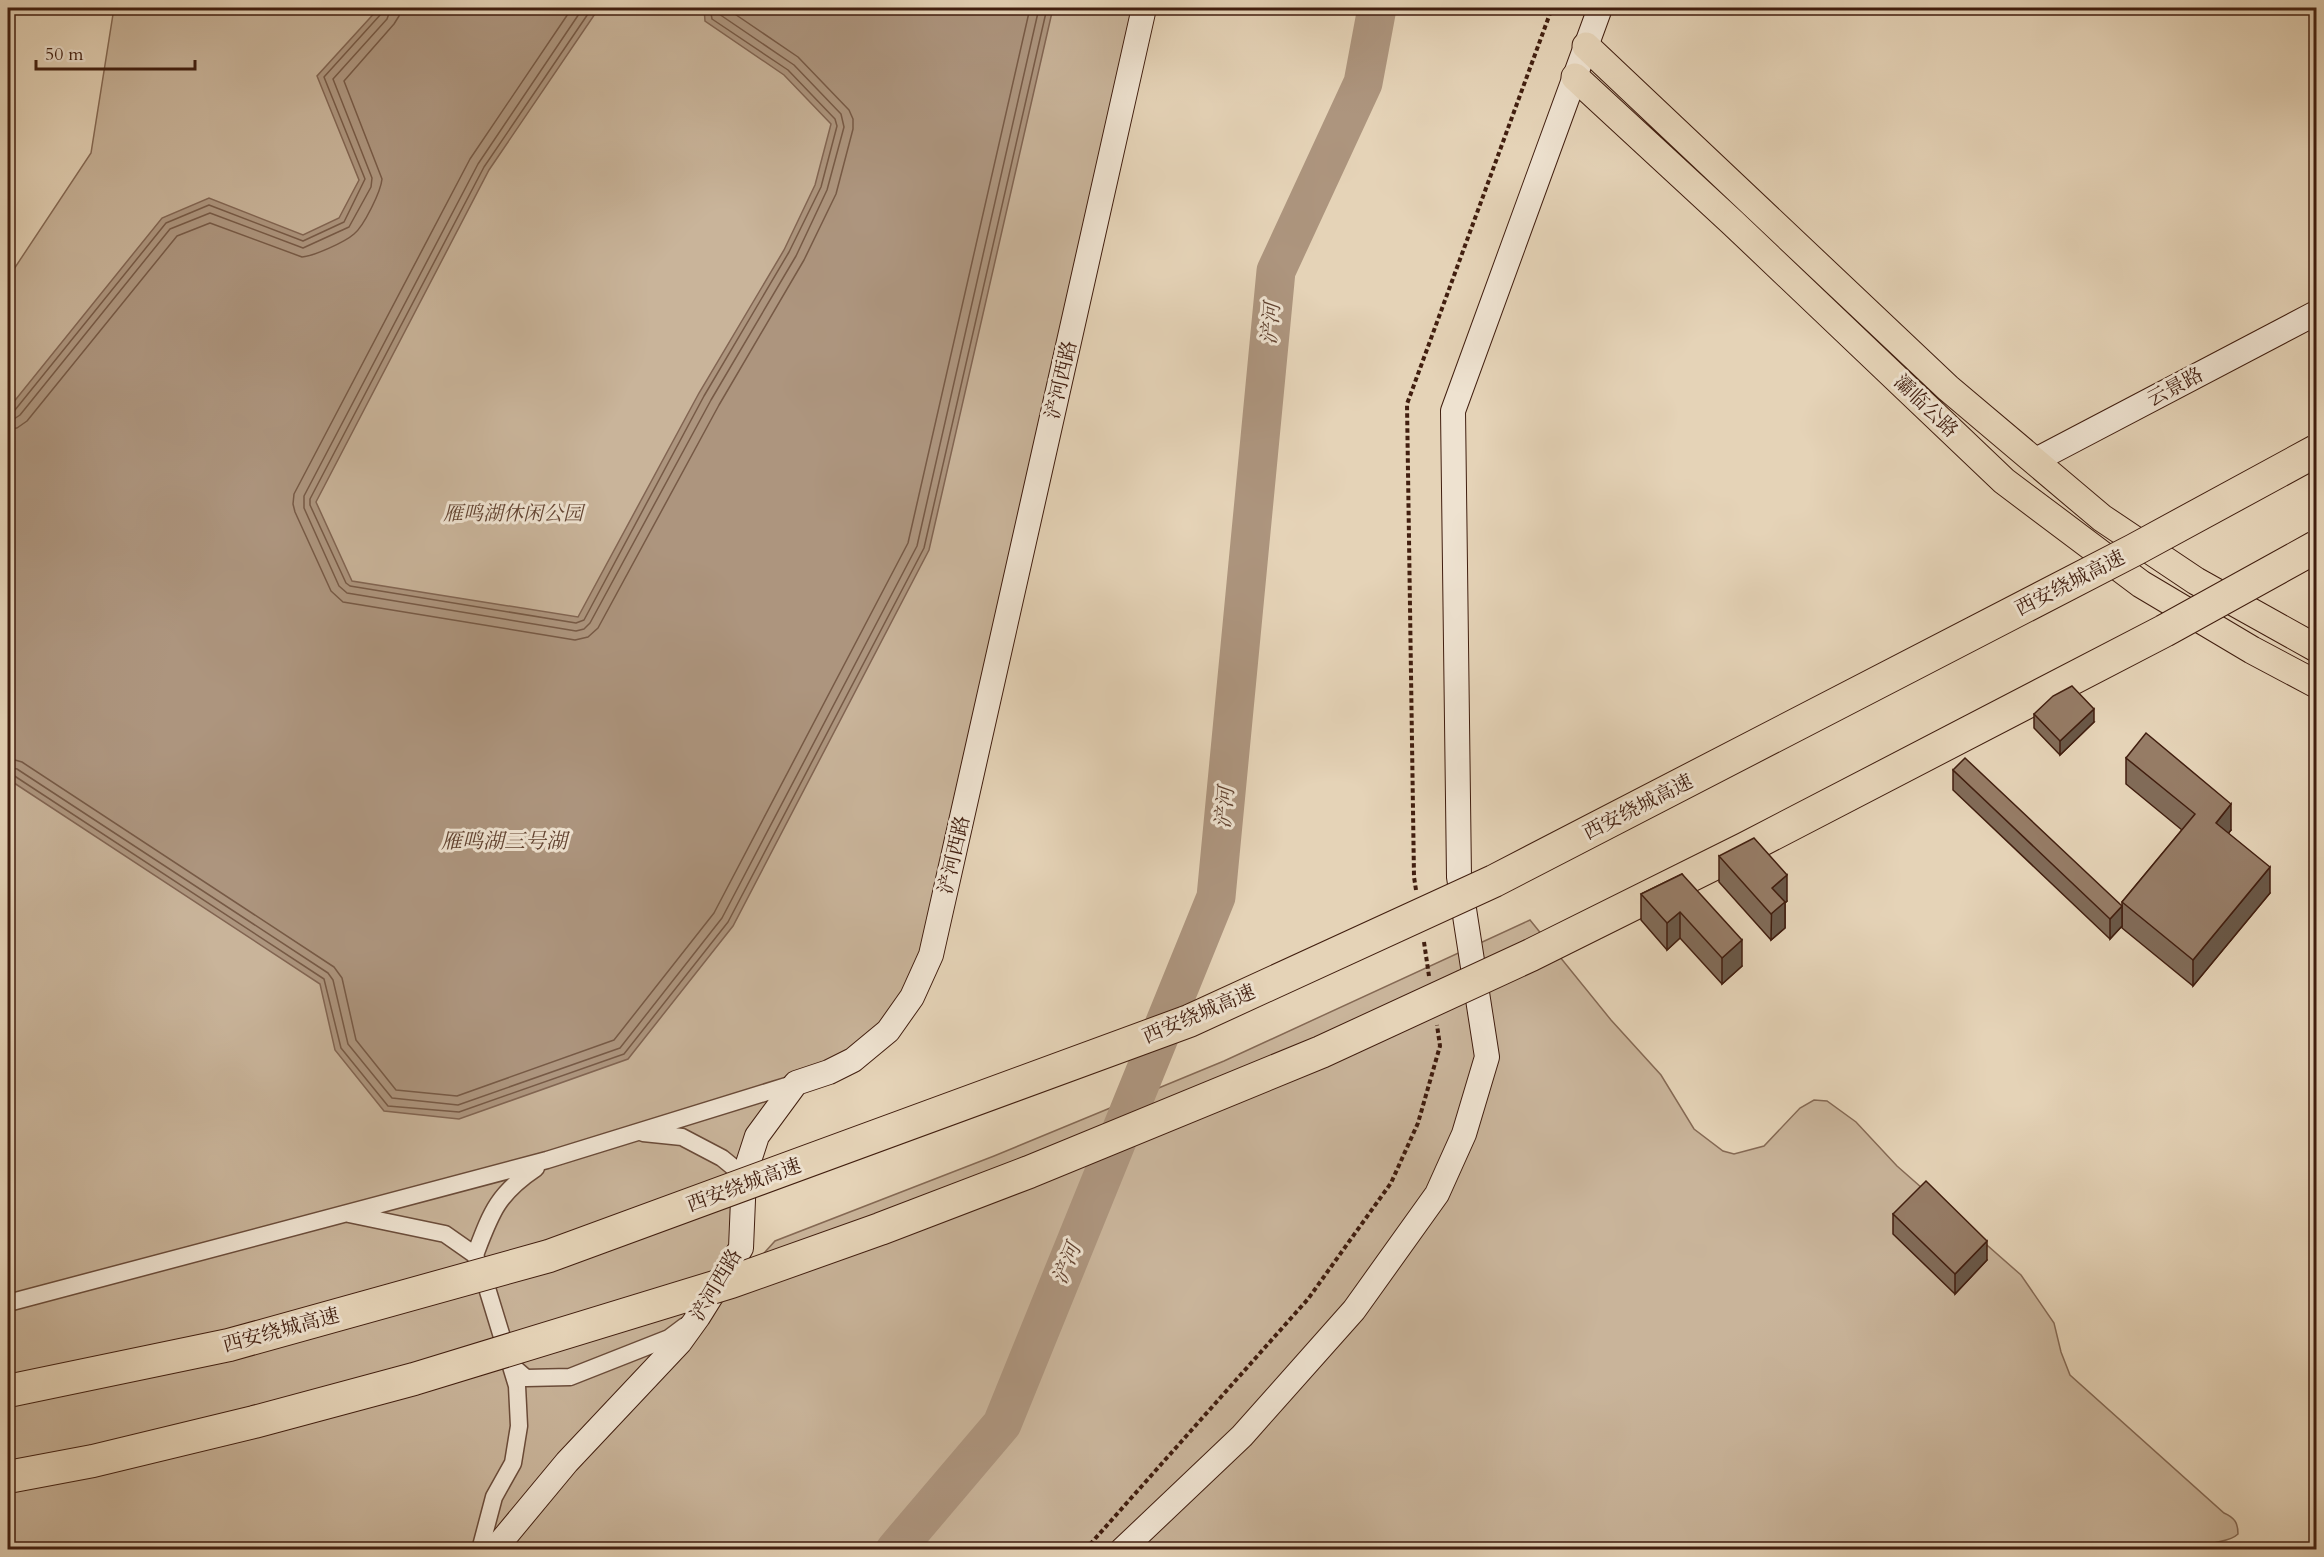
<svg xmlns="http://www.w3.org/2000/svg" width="2324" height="1557" font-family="Cardo,'Noto Serif SC',serif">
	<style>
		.green { fill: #c9b49a; stroke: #856954; stroke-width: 1.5 }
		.water { fill: #ad957e; stroke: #826552; stroke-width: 1.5 }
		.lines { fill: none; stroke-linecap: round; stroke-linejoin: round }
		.shore { stroke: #775a46; stroke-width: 1.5 }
		.river { stroke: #ad957e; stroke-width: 39 }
		.street-casing { stroke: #6a4b39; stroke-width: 19 }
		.secondary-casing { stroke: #411e0f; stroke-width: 26 }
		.primary-casing { stroke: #411e0f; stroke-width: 29 }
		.path { stroke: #411e0f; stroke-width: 4; stroke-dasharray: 4.5 3; stroke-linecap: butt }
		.street { stroke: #eee2d0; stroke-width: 16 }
		.secondary { stroke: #eee2d0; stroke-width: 24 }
		.primary { stroke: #e5d3b7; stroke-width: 27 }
		.highway-bridge-casing { stroke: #411e0f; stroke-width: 34; stroke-linecap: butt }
		.highway-bridge { stroke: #e5d3b7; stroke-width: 32 }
		.wall { fill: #816b58; stroke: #411e0f; stroke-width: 1.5 }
		.shaded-wall { fill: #695747; stroke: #411e0f; stroke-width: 1.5 }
		.building { fill: #967c66; stroke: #411e0f; stroke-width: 1.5 }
		.labels { text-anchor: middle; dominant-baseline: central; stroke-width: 6; stroke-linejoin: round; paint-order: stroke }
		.street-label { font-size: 20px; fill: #411e0f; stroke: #eee2d0 }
		.park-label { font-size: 20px; font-style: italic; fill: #634432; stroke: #eee2d0 }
		.water-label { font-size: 21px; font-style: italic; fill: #614230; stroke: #eee2d0 }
	</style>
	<rect width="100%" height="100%" fill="#e5d3b7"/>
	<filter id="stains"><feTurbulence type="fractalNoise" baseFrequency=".00333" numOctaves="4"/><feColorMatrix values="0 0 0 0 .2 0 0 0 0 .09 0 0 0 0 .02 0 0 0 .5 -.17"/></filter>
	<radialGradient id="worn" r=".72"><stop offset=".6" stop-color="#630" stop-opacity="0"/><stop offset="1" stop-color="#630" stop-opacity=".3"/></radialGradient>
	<path class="green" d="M114,8h1030l-213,947 -43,76 -92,52 -39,53 -16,112 -237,301 -496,1v-1272l83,-125z
		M1530,920l81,100 50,55 33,54 29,22 11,3 30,-8 36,-38 14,-8 13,1 29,21 41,44 124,109 33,48 7,29 9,23 154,138c11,5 14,10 14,21 -10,10 -28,5 -36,16h-1695l172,-203 96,-106 219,-85 230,-95z"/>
	<path class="water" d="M379,8h220l-110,162 -173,332 36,79 226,36 121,-224 85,-143 31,-65 16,-61 -47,-49 -79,-54 -1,-13h349l-124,542 -196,376 -105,133 -169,60 -75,-8 -49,-61 -15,-66 -312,-205v-370l154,-191 47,-20 94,37 36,-17 20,-38 -42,-104z"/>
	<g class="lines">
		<path class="shore" d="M572,8l-102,151 -176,335 -1,10 2,8 36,79 12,11 232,38 13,-3 10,-9 121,-223 85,-145 32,-66 17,-65v-10l-4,-9 -51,-53 -72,-49
			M583,8l-105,156 -174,332v12l35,78 8,7 229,38 8,-2 6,-6 121,-223 85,-144 31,-66 17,-63 -3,-13 -47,-49 -75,-51 -2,-6
			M592,8l-108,159 -174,332v6l36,78 4,3 226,37 8,-3 120,-224 85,-144 32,-65 16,-61 -2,-7 -47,-49 -76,-51 -2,-11
			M8,412l7,-2 151,-187 43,-18 94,36 41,-19 21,-43 -41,-102 57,-63 2,-6
			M8,420l6,-1 6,-4 150,-186 40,-16 93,35 46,-21 22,-40 1,-9 -39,-99 54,-60 4,-11
			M8,429l9,-1 10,-7 150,-185 33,-13 92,34c12,-1 43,-15 52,-23 10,-8 27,-43 28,-55l-38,-98 50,-57 5,-8 1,-8
			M8,758l14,4 312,205 8,11 14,62 40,50 61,6 157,-56 100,-127 194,-370 122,-535
			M8,767l9,2 311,204 5,7 15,64 44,54 66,7 162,-57 102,-130 195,-372 122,-538
			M8,774l5,1 311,204 17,69 47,58 71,6 165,-58 104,-132 196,-374 123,-540"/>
		<path class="river" d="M895,1550l107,-126 214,-527 60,-626 87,-188 14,-75"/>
		<g class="street-casing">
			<path id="street" d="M643,1133l39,4 40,21 22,18
				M349,1214l96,20 30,21 12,33 30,98 2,40 -6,37 -19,34 -14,53
				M475,1255c16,-42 22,-61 61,-87
				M8,1303l539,-143 249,-77
				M511,1365l15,13 44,-1 99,-39 16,-12"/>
		</g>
		<g class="secondary-casing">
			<path id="secondary" d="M2034,461l282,-148
				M494,1550l73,-88 113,-120 18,-25 43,-69 3,-72 13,-40 39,-53 33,-11 24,-12 35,-29 24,-34 19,-42 213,-947
				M1122,1550l120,-114 112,-126 83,-116 27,-60 23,-77 -28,-180 -6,-466 147,-403"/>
		</g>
		<g class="primary-casing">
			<path id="primary" d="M1586,46l362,342 154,130 94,63 120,67
				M1575,77l158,146 271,258 137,103 111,66 64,34"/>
		</g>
		<path class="path" d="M1416,890l-2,-13 -7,-473 145,-396
			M1424,942l5,34
			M1085,1550l223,-251 83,-116 27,-60 22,-77 -3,-21"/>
		<use href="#street" class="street"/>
		<use href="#secondary" class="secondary"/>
		<use href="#primary" class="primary"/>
		<g class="highway-bridge-casing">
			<path id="highway-bridge" d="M8,1391l221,-46 320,-89 640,-235 305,-140 640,-331 182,-99
				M8,1477l85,-16 161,-39 160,-43 317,-97 149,-53 149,-57 292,-120 210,-97 215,-107 418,-217 152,-84"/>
		</g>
		<use href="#highway-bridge" class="highway-bridge"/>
	</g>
	<path class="wall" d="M2034,714l60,8 -34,33 -26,-27z
		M2126,758l105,72 -3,3 42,60 -77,93 -71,-58v-26l60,-72 -56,-46z
		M1953,770l169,156 -12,13 -157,-149z
		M1719,856l68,45 -2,2v25l-14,12 -52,-58z
		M1682,874l60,92 -20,18 -42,-46 -13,12 -26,-30v-26z
		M1893,1214l94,46 -32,34 -62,-60z"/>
	<path class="shaded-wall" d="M2094,709v13l-34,33v-14z
		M2231,804v26l-15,19v-26z
		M2270,867v26l-77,93v-26z
		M1787,875v26l-2,2v25l-14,12 1,-52z
		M2122,906v20l-12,13v-20z
		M1680,912v26l-13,12v-27z
		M1742,940v26l-20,18v-26z
		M1987,1241v19l-32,34v-20z"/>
	<path class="building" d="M2072,686l22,23 -34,32 -26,-27 19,-18z
		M2146,733l85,71 -15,19 54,44 -77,93 -71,-58 73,-88 -69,-56z
		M1965,758l157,148 -12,13 -157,-149z
		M1754,838l33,37 -15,13 13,14 -14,12 -52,-58z
		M1682,874l60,66 -20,18 -42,-46 -13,11 -26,-29z
		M1926,1181l61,60 -32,33 -62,-60z"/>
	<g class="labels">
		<g class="street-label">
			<text transform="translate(1061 380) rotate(-77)">浐河西路</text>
			<text transform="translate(2175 387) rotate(-28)">云景路</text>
			<text transform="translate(1926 406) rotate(44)">灞临公路</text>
			<text transform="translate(2070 583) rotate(-27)">西安绕城高速</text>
			<text transform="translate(1638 807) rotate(-27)">西安绕城高速</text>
			<text transform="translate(954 855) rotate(-77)">浐河西路</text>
			<text transform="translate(1199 1014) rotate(-23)">西安绕城高速</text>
			<text transform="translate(744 1185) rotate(-20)">西安绕城高速</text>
			<text transform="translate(716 1285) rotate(-59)">浐河西路</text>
			<text transform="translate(281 1330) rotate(-15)">西安绕城高速</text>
		</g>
		<g class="park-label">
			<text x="513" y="513">雁鸣湖休闲公园</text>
		</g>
		<g class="water-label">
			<text transform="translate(1271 324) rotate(-85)">浐河</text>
			<text transform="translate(1225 808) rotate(-85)">浐河</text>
			<text x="504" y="841">雁鸣湖三号湖</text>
			<text transform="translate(1067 1264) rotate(-68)">浐河</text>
		</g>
	</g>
	<rect width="2324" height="1557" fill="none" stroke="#e5d3b7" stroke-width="30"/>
	<rect x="9" y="9" width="2306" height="1539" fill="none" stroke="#411e0f" stroke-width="3"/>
	<rect x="15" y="15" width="2294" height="1527" fill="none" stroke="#411e0f" stroke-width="1.5"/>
	<path d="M36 60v9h159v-9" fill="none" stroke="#411e0f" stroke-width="3"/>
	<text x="45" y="60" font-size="18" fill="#411e0f" stroke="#eee2d0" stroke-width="4.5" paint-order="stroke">50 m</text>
	<rect width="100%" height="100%" filter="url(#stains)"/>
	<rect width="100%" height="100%" fill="url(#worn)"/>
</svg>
